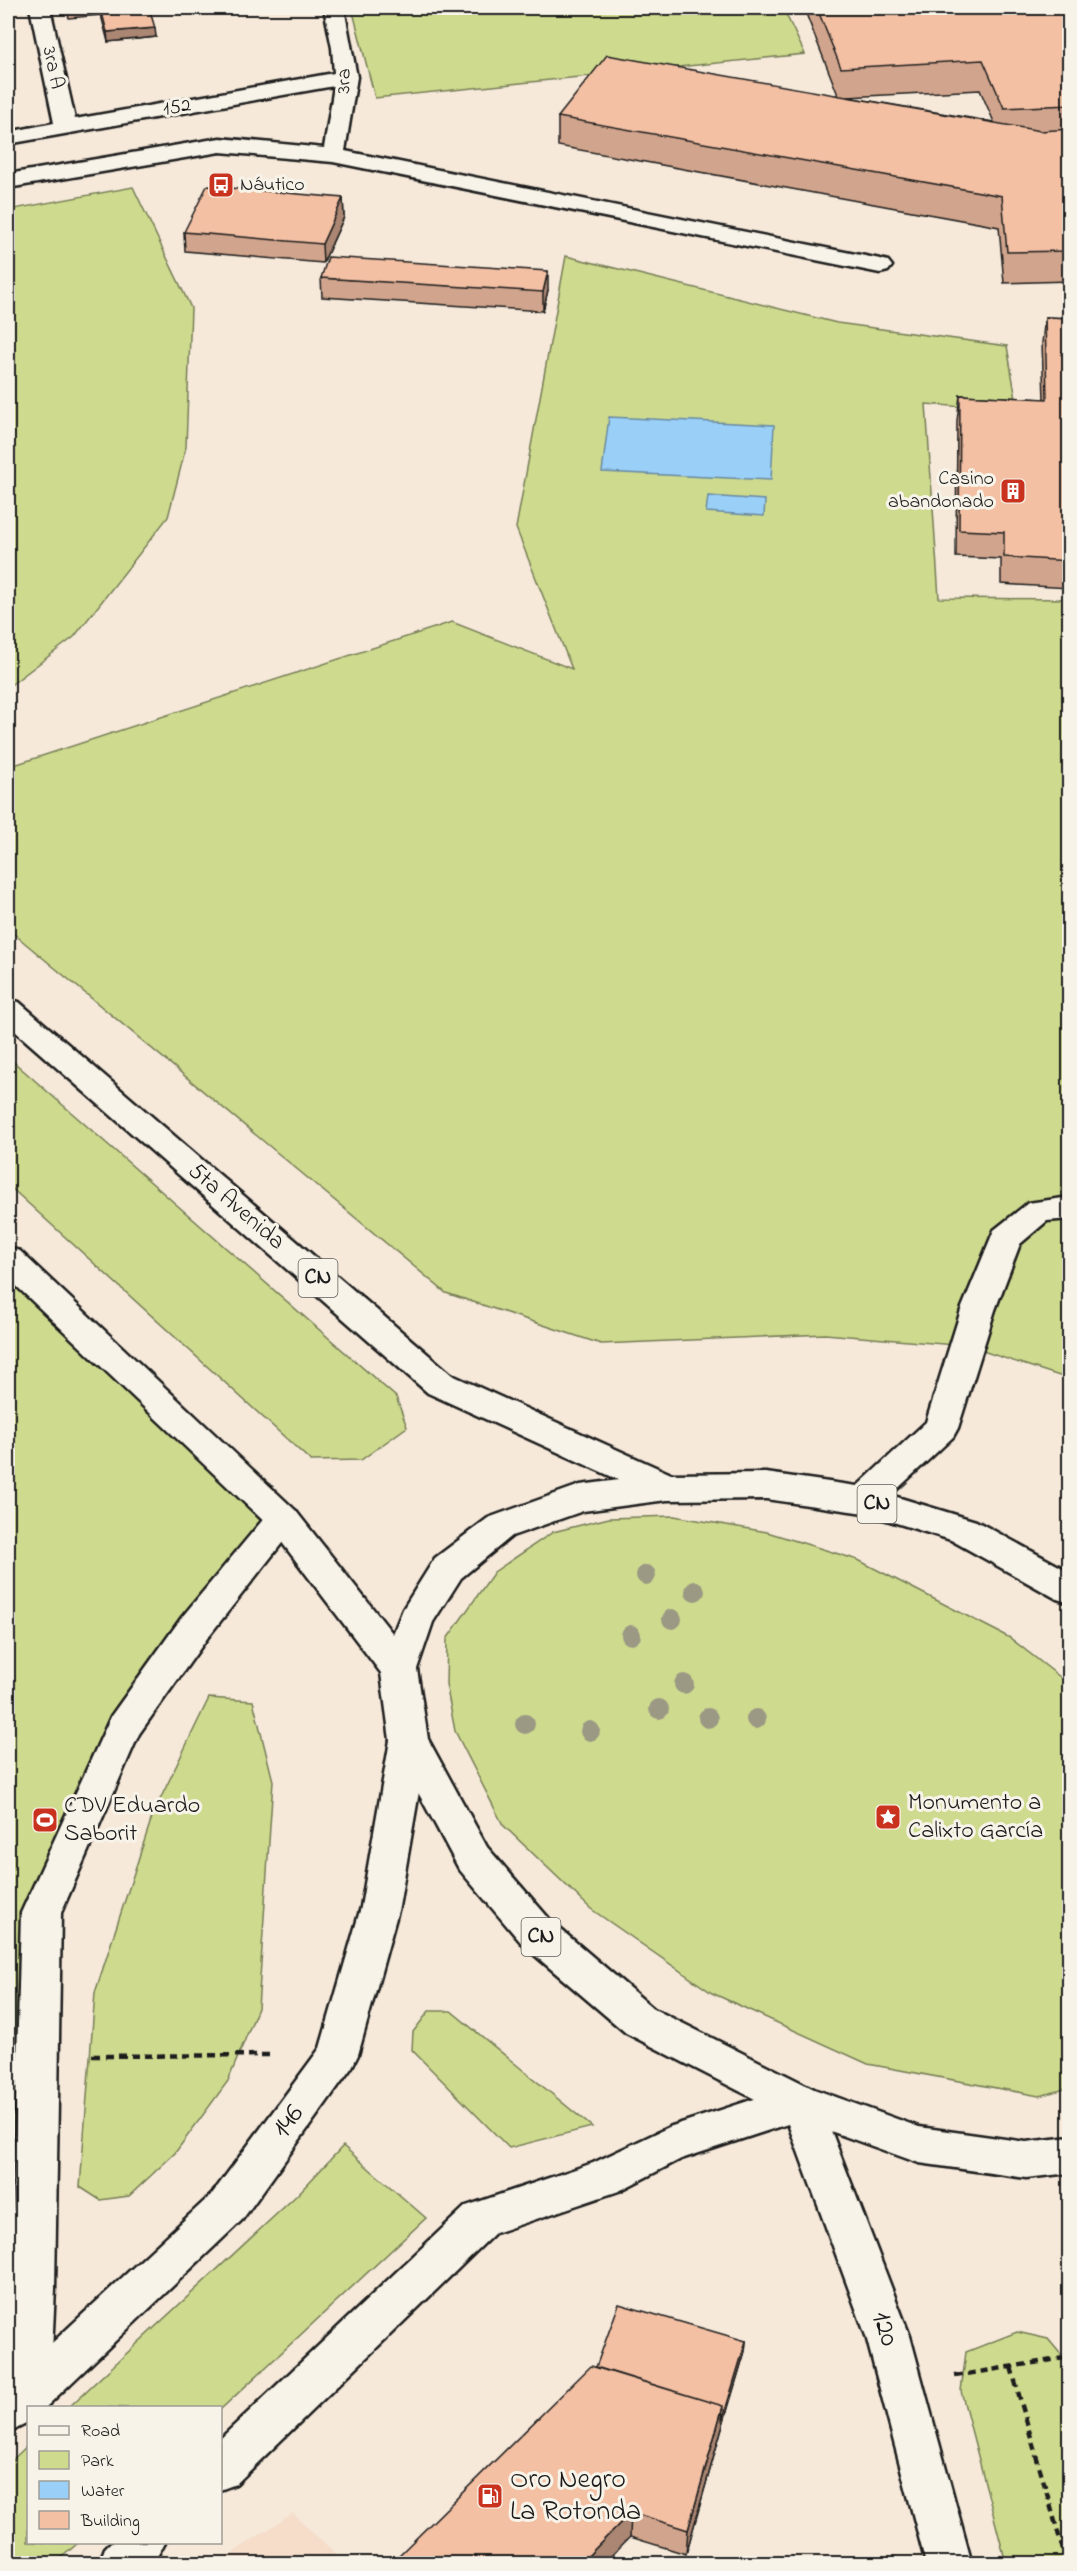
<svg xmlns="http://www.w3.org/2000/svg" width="1077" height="2571" font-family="'Indie Flower',sans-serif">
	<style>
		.built { fill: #f5ddca }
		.green { fill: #cedb8e; stroke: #757c55; stroke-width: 1.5 }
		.water { fill: #9ad0f8; stroke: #6888a0; stroke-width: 1.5 }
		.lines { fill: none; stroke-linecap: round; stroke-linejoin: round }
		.minor-casing { stroke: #1c1c1c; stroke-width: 5 }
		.major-casing { stroke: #1c1c1c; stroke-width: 5 }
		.highway-casing { stroke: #1c1c1c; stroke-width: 5 }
		.path { stroke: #1c1c1c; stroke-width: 4.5; stroke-dasharray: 8 5; stroke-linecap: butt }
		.minor { fill: #f7f3e8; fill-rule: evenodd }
		.major { fill: #f7f3e8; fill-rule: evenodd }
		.highway { fill: #f7f3e8; fill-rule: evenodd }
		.tree { fill: #9b9884 }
		.wall { fill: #d1a58d; stroke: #1c1c1c; stroke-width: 1.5; fill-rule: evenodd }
		.shaded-wall { fill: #aa8673; stroke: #1c1c1c; stroke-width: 1.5 }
		.building { fill: #f3c0a4; stroke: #1c1c1c; stroke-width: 1.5 }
		.labels { text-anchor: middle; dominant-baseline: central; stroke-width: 6; stroke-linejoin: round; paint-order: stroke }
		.far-street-label { font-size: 20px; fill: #1c1c1c; stroke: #f7f3e8 }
		.far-poi-label { font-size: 20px; fill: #1c1c1c; stroke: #f7f3e8; text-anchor: start }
		.shield { fill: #f7f3e8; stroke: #5e5c59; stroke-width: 1.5 }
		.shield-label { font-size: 22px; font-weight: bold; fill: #1c1c1c }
		.street-label { font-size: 24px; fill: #1c1c1c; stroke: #f7f3e8 }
		.poi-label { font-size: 24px; fill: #1c1c1c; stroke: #f7f3e8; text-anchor: start }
		.near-street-label { font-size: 28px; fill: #1c1c1c; stroke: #f7f3e8 }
		.near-poi-label { font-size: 28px; fill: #1c1c1c; stroke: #f7f3e8; text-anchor: start }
	</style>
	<rect width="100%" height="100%" fill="#f6e9da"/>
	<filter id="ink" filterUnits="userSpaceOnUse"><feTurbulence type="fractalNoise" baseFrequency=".0167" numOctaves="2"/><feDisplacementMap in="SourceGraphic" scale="12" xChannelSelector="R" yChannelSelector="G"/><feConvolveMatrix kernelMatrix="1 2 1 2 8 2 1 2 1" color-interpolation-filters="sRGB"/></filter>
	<g filter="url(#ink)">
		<path class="built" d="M293,2513l51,50h-127z"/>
		<path class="green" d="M352,8h431l22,46 -430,44z
			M133,187l58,121 -5,139 -18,70 -94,120 -66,50v-477z
			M566,256l271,67 170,23 11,65 -92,-7 13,194 130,1v780l-102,-33 -142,-12 -224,10 -155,-51 -438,-364v-162l444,-145 120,47 -56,-141z
			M8,1057l388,340 11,30 -46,33 -50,1 -303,-276z
			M8,1259l275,260 -88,108 -154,286 -13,480 -20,20z
			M674,1516l93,16 91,28 152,78 59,46v404l-30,8 -171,-32 -156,-71 -121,-84 -88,-84 -48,-94 -9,-47 1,-45 47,-67 59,-40 56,-14z
			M209,1698l44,3 20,80 -15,227 -30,73 -53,72 -46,43 -29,4 -20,-13 15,-194 58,-179z
			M429,2011h22l141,116 -83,21 -97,-98 1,-18z
			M343,2146l83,72 -205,191 -152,-2 228,-212z
			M1017,2332l31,7 21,25v199h-63l-45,-172 5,-39z
			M28,2445v97l50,1 -23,20h-47v-99z"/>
		<path class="water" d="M609,417l165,8 -3,55 -169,-8z
			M708,496l57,4 -1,16 -58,-4z"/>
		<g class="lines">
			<g class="minor-casing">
				<path id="minor" d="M30,8h20l25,111 259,-46 -2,-25 -8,-40h20l13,69 -12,74 535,108 8,2 4,5 -4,5 -8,2 -547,-111 -113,-10 -212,36v-14l212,-36 104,10 10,-62 -326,58v-12l46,-9z
					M1070,1197v22l-23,2 -27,23 -25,66 -37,118 -5,9 -77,72 -12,4 -12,-4 -6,-9 6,-9 74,-69 35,-112 33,-80 34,-27z
					M283,1506l12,4 6,9 -93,118 -69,97 -78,179 -6,376 -5,104 -7,14 -15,1v5l-15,-6 -5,-11 13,-483 90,-197 71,-99 89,-107z"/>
			</g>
			<g class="major-casing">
				<path id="major" d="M409,1725l13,4 6,11 -29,167 -41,148 -6,12 -110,153 -197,188h-17v15l-20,10v-49l204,-190 108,-146 41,-141 29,-167 6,-11z
					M800,2084l14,5 6,13 90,234 62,228h-46l-60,-228 -78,-212 -107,35 -62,32 -124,42 -259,251 -16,6v-51l246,-233 127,-43 76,-36z
					M111,2542h54l-12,22h-54l6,-16z"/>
			</g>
			<g class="highway-casing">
				<path id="highway" d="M8,999l11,3 433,373 219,99 95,-1 98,14 112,34 94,51v31l-13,-4 -106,-59 -87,-27 -98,-14 -99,1 -84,11 -71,25 -51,42 -28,44 -16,47 11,70 59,108 65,75 102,87 160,80 105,38 107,15 44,-5v36l-44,5 -107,-15 -133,-48 -160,-82 -102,-87 -65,-77 -63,-118 -6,-11 -9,-67 -110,-145 -263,-250v-30l12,3 275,259 98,124 10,-25 32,-51 53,-40 92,-33 39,-5 -191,-87 -420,-368z"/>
			</g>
			<path class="path" d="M92,2056l182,-1
				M1011,2367l56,197
				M955,2376l115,-19"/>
			<use href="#minor" class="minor"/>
			<use href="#major" class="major"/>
			<use href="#highway" class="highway"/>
		</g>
		<g class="tree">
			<circle cx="646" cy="1575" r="10"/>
			<circle cx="695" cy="1591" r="10"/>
			<circle cx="672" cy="1619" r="10"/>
			<circle cx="631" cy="1635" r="10"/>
			<circle cx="684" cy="1684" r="10"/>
			<circle cx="659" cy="1709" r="10"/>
			<circle cx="708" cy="1718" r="10"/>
			<circle cx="756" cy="1719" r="10"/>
			<circle cx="525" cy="1724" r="10"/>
			<circle cx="590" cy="1731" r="10"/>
		</g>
		<path class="wall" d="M66,8h102l1,1 -19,2 6,26 -48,5 -7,-27 -32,3z
			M805,8h265v273l-66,2 -5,-56 -441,-81v-29l280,-22 -33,-84zM980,90l14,32 -147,-25z
			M343,198l1,19 -21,46 -138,-12 -1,-19z
			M321,278l227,12 -5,21 -221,-14z
			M1045,317l25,1v270l-69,-4v-25l-45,-2 1,-136 3,-26 84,4 -2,-56z
			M746,2341l-1,10 -24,80 -35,123 -56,-17 -34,-170z"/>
		<path class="shaded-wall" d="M155,28l1,9 -48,5 -1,-10z
			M343,198l1,19 -21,46 -1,-19z
			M548,271v19l-5,21v-19z
			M746,2341l-1,10 -24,80 -35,123 2,-24 35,-124z
			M631,2512l-1,25 -27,27h-23z"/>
		<path class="building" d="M120,8h29l6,20 -48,4 -6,-23z
			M817,8h253v97l-66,3 -21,-48 -142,8z
			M607,55l434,76 29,-2v122l-63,1 -5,-56 -444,-79z
			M207,186l136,12 -21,46 -138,-12z
			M328,257l220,14 -5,21 -222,-14z
			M1045,317l25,1v243l-66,-4v-25l-45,-2 1,-135 87,4z
			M619,2304l127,37 -24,80 1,-15 -127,-39z
			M591,2366l132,40 -35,124 -57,-18 -51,52h-190z"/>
	</g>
	<defs>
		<g id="bus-square" transform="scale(1.35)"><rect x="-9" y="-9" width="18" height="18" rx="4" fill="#c8321e" stroke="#f7f3e8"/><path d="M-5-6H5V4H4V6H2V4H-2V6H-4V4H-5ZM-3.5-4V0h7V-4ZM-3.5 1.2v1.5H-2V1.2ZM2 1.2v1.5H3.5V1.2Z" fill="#fff"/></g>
		<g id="building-square" transform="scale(1.35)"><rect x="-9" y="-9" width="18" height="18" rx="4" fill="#c8321e" stroke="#f7f3e8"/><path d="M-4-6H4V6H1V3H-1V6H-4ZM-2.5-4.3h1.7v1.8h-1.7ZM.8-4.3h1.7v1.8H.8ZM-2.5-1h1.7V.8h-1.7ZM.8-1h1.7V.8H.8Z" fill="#fff"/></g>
		<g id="sight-square" transform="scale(1.35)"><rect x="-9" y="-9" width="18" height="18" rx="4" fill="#c8321e" stroke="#f7f3e8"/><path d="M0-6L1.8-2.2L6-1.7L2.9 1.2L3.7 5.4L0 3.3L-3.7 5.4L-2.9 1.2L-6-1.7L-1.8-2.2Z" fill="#fff"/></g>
		<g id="stadium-square" transform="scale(1.35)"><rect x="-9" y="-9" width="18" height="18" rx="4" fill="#c8321e" stroke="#f7f3e8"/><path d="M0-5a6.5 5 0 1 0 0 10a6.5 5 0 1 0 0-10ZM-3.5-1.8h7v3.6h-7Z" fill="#fff"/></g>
		<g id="fuel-square" transform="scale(1.35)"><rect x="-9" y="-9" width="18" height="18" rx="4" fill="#c8321e" stroke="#f7f3e8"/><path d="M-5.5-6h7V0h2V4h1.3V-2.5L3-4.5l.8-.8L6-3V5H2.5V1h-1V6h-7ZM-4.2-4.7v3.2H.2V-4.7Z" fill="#fff"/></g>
	</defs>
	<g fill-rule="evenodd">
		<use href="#bus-square" x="221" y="185"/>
		<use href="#building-square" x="1013" y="491"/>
		<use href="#sight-square" x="888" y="1817"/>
		<use href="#stadium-square" x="45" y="1820"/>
		<use href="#fuel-square" x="490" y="2496"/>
	</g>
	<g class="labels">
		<g class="far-street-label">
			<text transform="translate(52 68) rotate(78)">3ra A</text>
			<text transform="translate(345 81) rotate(-89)">3ra</text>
			<text transform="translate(177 108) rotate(-10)">152</text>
		</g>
		<g class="far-poi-label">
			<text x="240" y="185">Náutico</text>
			<text x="994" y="479" text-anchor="end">Casino<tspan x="994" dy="23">abandonado</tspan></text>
		</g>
		<g class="shield">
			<rect x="298.5" y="1259" width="39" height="38" rx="4.5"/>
			<rect x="857.5" y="1485" width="39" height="38" rx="4.5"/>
			<rect x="521.5" y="1918" width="39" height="38" rx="4.5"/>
		</g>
		<g class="shield-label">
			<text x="318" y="1278">CN</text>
			<text x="877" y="1504">CN</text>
			<text x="541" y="1937">CN</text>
		</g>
		<g class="street-label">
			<text transform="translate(236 1207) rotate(41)">5ta Avenida</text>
		</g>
		<g class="poi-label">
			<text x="908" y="1803">Monumento a<tspan x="908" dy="28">Calixto García</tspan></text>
			<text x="64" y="1806">CDV Eduardo<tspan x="64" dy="28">Saborit</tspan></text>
		</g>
		<g class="near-street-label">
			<text transform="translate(289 2122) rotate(-54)">146</text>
			<text transform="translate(884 2329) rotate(72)">120</text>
		</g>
		<g class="near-poi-label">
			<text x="510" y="2480">Oro Negro<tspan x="510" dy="32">La Rotonda</tspan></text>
		</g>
	</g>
	<rect width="1077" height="2571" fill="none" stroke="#f7f3e8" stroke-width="30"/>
	<rect x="15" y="15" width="1047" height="2541" fill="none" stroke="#1c1c1c" stroke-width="2" filter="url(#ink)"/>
	<rect x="27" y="2406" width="195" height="138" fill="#f7f3e8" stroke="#9f9d96" stroke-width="1.5"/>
	<rect x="39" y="2426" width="30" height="9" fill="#f7f3e8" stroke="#9f9d96" stroke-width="1.5"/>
	<text x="81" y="2436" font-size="18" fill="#1c1c1c">Road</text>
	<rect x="39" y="2451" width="30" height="18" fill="#cedb8e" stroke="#9f9d96" stroke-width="1.5"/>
	<text x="81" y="2466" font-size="18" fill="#1c1c1c">Park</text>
	<rect x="39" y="2481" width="30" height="18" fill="#9ad0f8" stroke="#9f9d96" stroke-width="1.5"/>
	<text x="81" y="2496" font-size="18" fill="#1c1c1c">Water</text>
	<rect x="39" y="2511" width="30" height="18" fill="#f3c0a4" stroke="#9f9d96" stroke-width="1.5"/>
	<text x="81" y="2526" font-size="18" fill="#1c1c1c">Building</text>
</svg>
